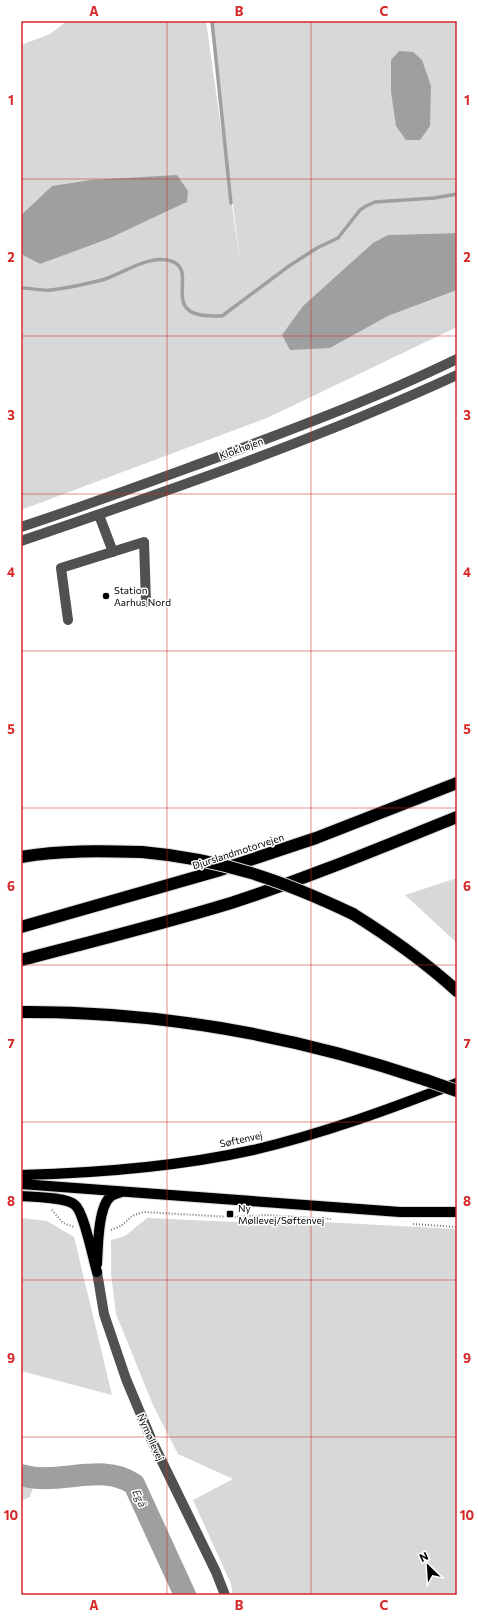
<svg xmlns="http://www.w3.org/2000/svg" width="478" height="1616" font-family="Commissioner,sans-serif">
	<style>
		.green { fill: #d8d8d8 }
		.water { fill: #9f9f9f }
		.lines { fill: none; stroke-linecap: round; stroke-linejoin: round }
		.stream { stroke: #9f9f9f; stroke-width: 3.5 }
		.river { stroke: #9f9f9f; stroke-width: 22 }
		.major-casing { stroke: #dbdbdb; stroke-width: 12 }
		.highway-casing { stroke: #dbdbdb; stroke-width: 14 }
		.path { stroke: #737373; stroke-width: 2; stroke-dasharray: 1 2; stroke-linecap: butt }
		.minor { stroke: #515151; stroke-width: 10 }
		.major { stroke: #000; stroke-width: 10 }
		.highway { stroke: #000; stroke-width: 12 }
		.highway-bridge-casing { stroke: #dbdbdb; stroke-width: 14; stroke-linecap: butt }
		.highway-bridge { stroke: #000; stroke-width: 12 }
		.grid { fill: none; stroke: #d62828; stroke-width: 1; stroke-opacity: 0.55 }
		.poi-dot { fill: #000; stroke: #fff; stroke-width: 1.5 }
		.labels { text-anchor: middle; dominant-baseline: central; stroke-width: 3; stroke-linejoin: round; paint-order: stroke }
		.street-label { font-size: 10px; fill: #000; stroke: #fff }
		.poi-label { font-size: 10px; fill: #000; stroke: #fff; text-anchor: start }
		.water-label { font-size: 11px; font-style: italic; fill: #404040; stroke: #fff }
		.neatline { fill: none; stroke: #d62828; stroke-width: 1.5 }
		.grid-label { font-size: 13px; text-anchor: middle; font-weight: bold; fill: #d62828 }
	</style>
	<rect width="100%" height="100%" fill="#fff"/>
	<path class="green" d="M67,21h139l35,248 -31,-248h247v212l-69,2 -58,113 58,-32 69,-26v37l-190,91 -246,92v-258l1,2 18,10 68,-25 79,-37 -135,-16 -31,29v-170l29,-11z
		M457,878v65l-52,-48z
		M21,1218l26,3 27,16 38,158 -91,-24z
		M147,1218l87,4 31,-3 192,10v366h-224l-2,-11 -38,-84 40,-21 -55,-25 -25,-49 -37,-91 -5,-41v-33l14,-4z
		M21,1467l13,18 -4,12 -9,4z"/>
	<path class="water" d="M399,51l14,1 9,8 9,26 -1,40 -10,14h-14l-10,-14 -5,-34v-32z
		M177,175l11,16 -1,11 -79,37 -68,25 -19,-10v-39l31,-29 39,-6z
		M457,233v57l-69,26 -58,32 -40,2 -8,-15 21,-29 70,-63 15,-8z"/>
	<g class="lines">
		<path class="stream" d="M212,21l19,182
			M21,288c10,0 21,3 30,2 17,-2 35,-6 51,-10 21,-6 46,-26 69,-19 27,8 -7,48 30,54 7,1 14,1 21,1l67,-50 28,-18 21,-10 22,-28 6,-4 9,-4 59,-4 23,-4"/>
		<path class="river" d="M21,1475c6,1 12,3 19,3 31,2 66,-13 94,6l51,111"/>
		<g class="major-casing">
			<path id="major" d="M21,1175c78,-2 156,-8 232,-25 69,-16 137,-41 204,-67
				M21,1184l379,28h57
				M21,1196c13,1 45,1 54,9 9,7 18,54 22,67
				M97,1264c1,-17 1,-56 13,-67 4,-3 8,-4 12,-5"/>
		</g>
		<g class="highway-casing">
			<path id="highway" d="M21,857c41,-7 80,-6 121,-5
				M353,914c37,23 72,48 104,77
				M21,927l196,-56 99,-33 141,-55
				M21,960c70,-18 141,-36 210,-57 77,-25 151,-56 226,-86
				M21,1012c138,-1 275,24 405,68"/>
		</g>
		<path class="path" d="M52,1210l11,13 11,4
			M413,1224l44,3
			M111,1230l10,-4 11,-10 11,-4 88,5 36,-2 64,4"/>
		<path class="minor" d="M99,515l14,37
			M21,527c67,-22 134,-47 200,-71 80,-30 160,-60 236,-97
			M21,541c147,-50 295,-101 436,-166
			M68,620l-7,-52 83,-26 2,60
			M97,1272l7,42 22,65 26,62 64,131 9,23"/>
		<use href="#major" class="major"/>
		<use href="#highway" class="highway"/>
		<g class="highway-bridge-casing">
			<path id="highway-bridge" d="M142,852c79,7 140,28 211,62
				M426,1080l31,11"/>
		</g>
		<use href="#highway-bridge" class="highway-bridge"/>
	</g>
	<path class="grid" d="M167,21v1574M311,21v1574M21,179h436M21,336h436M21,494h436M21,651h436M21,808h436M21,965h436M21,1122h436M21,1280h436M21,1437h436"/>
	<g class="poi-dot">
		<circle cx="106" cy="596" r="4"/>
		<rect x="226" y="1210" width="8" height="8" rx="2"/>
	</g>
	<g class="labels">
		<g class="street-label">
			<text transform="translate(241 448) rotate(-20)">Klokhøjen</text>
			<text transform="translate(238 851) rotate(-18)">Djurslandmotorvejen</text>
			<text transform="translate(241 1139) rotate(-12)">Søftenvej</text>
			<text transform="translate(151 1437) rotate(66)">Nymøllevej</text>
		</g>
		<g class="poi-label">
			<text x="114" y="590">Station<tspan x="114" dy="12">Aarhus Nord</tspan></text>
			<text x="238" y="1208">Ny<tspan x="238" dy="12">Møllevej/Søftenvej</tspan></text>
		</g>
		<g class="water-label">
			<text transform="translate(140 1498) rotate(65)">Egå</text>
		</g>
	</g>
	<rect width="478" height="1616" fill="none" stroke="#ffffff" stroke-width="44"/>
	<g transform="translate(428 1566) rotate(335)" stroke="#ffffff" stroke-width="3" paint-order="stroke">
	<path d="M0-3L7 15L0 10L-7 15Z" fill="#000000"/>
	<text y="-6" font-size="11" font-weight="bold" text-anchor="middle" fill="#000000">N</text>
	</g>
	<rect x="22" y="22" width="434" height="1572" class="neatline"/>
	<g class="grid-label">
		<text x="94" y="16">A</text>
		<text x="239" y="16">B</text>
		<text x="384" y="16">C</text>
		<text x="11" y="105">1</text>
		<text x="467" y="105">1</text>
		<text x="11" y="262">2</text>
		<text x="467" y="262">2</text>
		<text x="11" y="420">3</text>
		<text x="467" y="420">3</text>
		<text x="11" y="577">4</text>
		<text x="467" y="577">4</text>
		<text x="11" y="734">5</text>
		<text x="467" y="734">5</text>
		<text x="11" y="891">6</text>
		<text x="467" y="891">6</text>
		<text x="11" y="1048">7</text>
		<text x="467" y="1048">7</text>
		<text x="11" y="1206">8</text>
		<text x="467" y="1206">8</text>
		<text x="11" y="1363">9</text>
		<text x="467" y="1363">9</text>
		<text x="11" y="1520">10</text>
		<text x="467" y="1520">10</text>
		<text x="94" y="1610">A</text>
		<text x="239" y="1610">B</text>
		<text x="384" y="1610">C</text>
	</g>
</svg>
